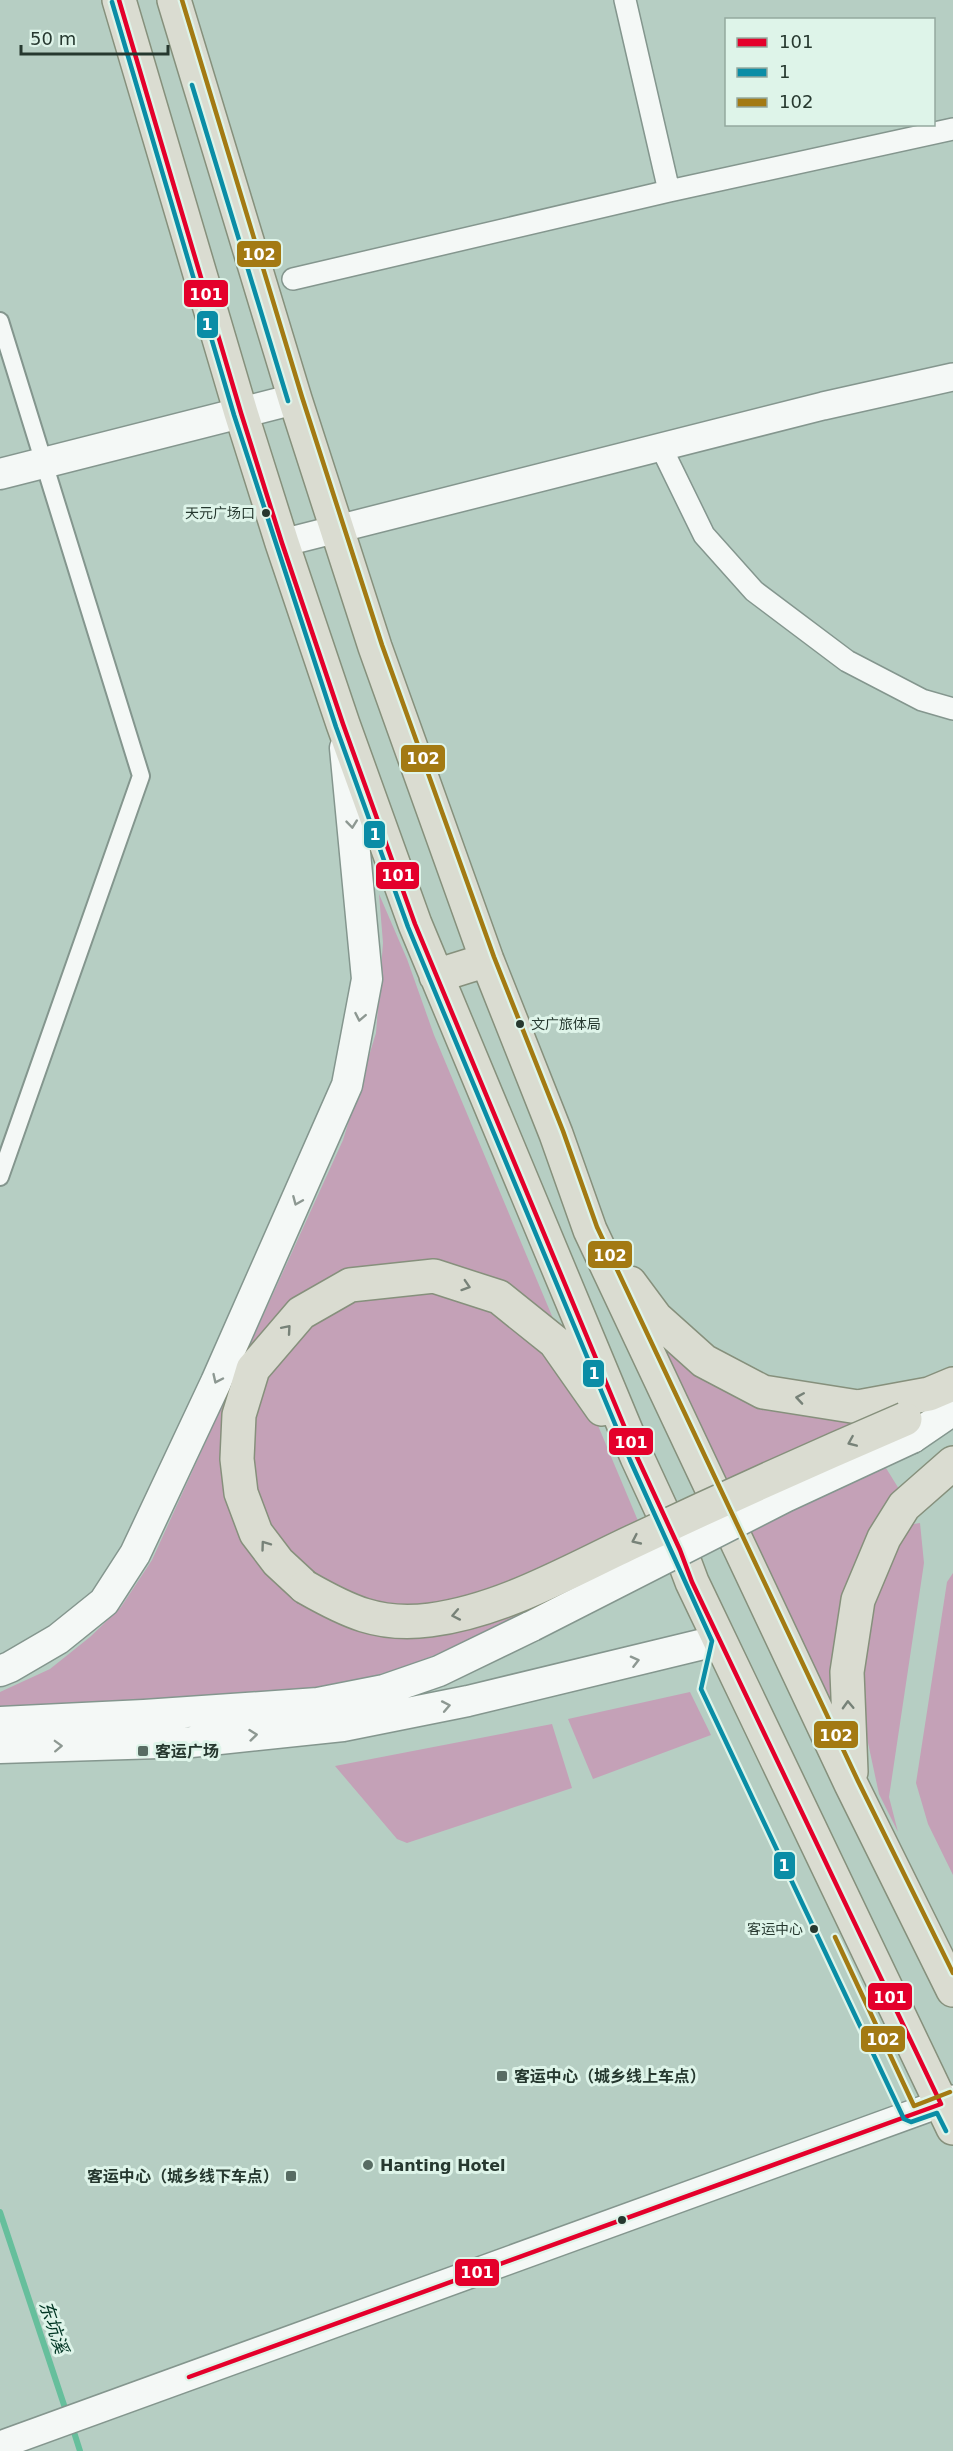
<svg xmlns="http://www.w3.org/2000/svg" width="953" height="2451" font-family="'DejaVu Sans','Noto Sans SC',sans-serif">
	<style>
		.grass { fill: #c4a1b7 }
		.lines { fill: none; stroke-linecap: round; stroke-linejoin: round }
		.stream { stroke: #66bf9c; stroke-width: 6 }
		.pedestrian-casing { stroke: #84968e; stroke-width: 20 }
		.minor-casing { stroke: #84968e; stroke-width: 24 }
		.tertiary-casing { stroke: #84968e; stroke-width: 30 }
		.secondary-casing { stroke: #84968e; stroke-width: 33 }
		.primary-casing { stroke: #86907c; stroke-width: 36 }
		.pedestrian { stroke: #f4f8f6; stroke-width: 16 }
		.minor { stroke: #f4f8f6; stroke-width: 21 }
		.tertiary { stroke: #f4f8f6; stroke-width: 27 }
		.secondary { stroke: #f4f8f6; stroke-width: 30 }
		.primary { stroke: #dadcd1; stroke-width: 33 }
		.secondary-bridge-casing { stroke: #84968e; stroke-width: 33; stroke-linecap: butt }
		.primary-bridge-casing { stroke: #86907c; stroke-width: 36; stroke-linecap: butt }
		.secondary-bridge { stroke: #f4f8f6; stroke-width: 30 }
		.primary-bridge { stroke: #dadcd1; stroke-width: 33 }
		.bus-1-casing { stroke: #def4e9; stroke-width: 9 }
		.bus-2-casing { stroke: #def4e9; stroke-width: 9 }
		.bus-3-casing { stroke: #def4e9; stroke-width: 9 }
		.bus-1 { stroke: #e4002b; stroke-width: 4.5 }
		.bus-2 { stroke: #0a8da6; stroke-width: 4.5 }
		.bus-3 { stroke: #a37a13; stroke-width: 4.5 }
		.oneway { stroke: #8d9892 }
		.oneway2 { stroke: #778278 }
		.bus-dot { fill: #26382f; stroke: #def4e9; stroke-width: 2 }
		.poi-dot { fill: #586c63; stroke: #def4e9; stroke-width: 2 }
		.labels { text-anchor: middle; dominant-baseline: central; stroke-width: 6; stroke-linejoin: round; paint-order: stroke }
		.bus-label { font-size: 14px; fill: #26382f; stroke: #def4e9; text-anchor: end }
		.poi-label { font-size: 16px; font-weight: bold; fill: #26382f; stroke: #def4e9; text-anchor: start }
		.water-label { font-size: 18px; font-style: italic; fill: #003523; stroke: #def4e9 }
		.line-badge { stroke: #def4e9; stroke-width: 2 }
		.badge-label { font-size: 16px; text-anchor: middle; font-weight: bold; fill: #fff }
	</style>
	<rect width="100%" height="100%" fill="#b6cec3"/>
	<path class="grass" d="M379,894l28,65 27,76 215,512 -163,87 -78,32 -73,21 -335,22v-17l50,-23 40,-32 31,-30 31,-47 191,-420 33,-107 7,-90z
		M659,1339l196,79 44,71 -63,222z
		M920,1523l4,40 -35,234 9,35 -19,-38 -17,-79 -1,-92 46,-98z
		M953,1573v302l-25,-51 -12,-41 31,-201z
		M690,1692l21,43 -118,44 -25,-60z
		M552,1724l20,64 -165,55 -10,-4 -62,-73z"/>
	<g class="lines">
		<path class="stream" d="M0,2212l67,202
			M72,2426l8,25"/>
		<g class="pedestrian-casing">
			<path id="pedestrian" d="M0,321l141,455 -141,401"/>
		</g>
		<g class="minor-casing">
			<path id="minor" d="M625,0l44,191
				M293,279l376,-88 284,-62
				M661,447l43,88 50,56 93,70 75,39 31,9"/>
		</g>
		<g class="tertiary-casing">
			<path id="tertiary" d="M282,543l541,-137 130,-29
				M0,2445l953,-346"/>
		</g>
		<g class="secondary-casing">
			<path id="secondary" d="M0,474l295,-75
				M912,1438l41,-28
				M0,1671l10,-4 48,-28 46,-37 31,-48 81,-172 131,-297 20,-106 -22,-231
				M0,1722l144,-7 174,-12 66,-13 55,-19 93,-45
				M0,1748l191,-6 152,-16 125,-25 252,-61"/>
		</g>
		<g class="primary-casing">
			<path id="primary" d="M119,0l122,413 41,130 61,181 72,200 222,533 43,93 12,32 261,546
				M174,0l121,399 80,248 112,313 69,174 34,96 261,554 102,206
				M436,976l51,-16
				M630,1283l26,35 48,43 59,31 95,15 71,-13 24,-10
				M305,1587l-27,-25 -22,-29 -15,-40 -4,-34 2,-44 14,-46 48,-56 49,-28 84,-9 65,21 56,45 47,67
				M851,1772l-4,-100 11,-72 26,-62 20,-32 49,-43"/>
		</g>
		<use href="#pedestrian" class="pedestrian"/>
		<use href="#minor" class="minor"/>
		<use href="#tertiary" class="tertiary"/>
		<use href="#secondary" class="secondary"/>
		<use href="#primary" class="primary"/>
		<g class="secondary-bridge-casing">
			<path id="secondary-bridge" d="M532,1626l253,-129 127,-59"/>
		</g>
		<g class="primary-bridge-casing">
			<path id="primary-bridge" d="M305,1587c42,24 74,40 125,33 71,-9 138,-48 202,-78 91,-43 182,-84 273,-123"/>
		</g>
		<use href="#secondary-bridge" class="secondary-bridge"/>
		<use href="#primary-bridge" class="primary-bridge"/>
		<g class="bus-1-casing">
			<path id="bus-1" d="M119,0l122,413 41,130 61,181 72,200 222,533 43,93 12,32 249,522 -752,273"/>
		</g>
		<g class="bus-2-casing">
			<path id="bus-2" d="M112,2l122,413 102,312 72,200 222,533 82,181 -11,48 203,430 7,3 26,-9 9,18
				M192,85l96,316"/>
		</g>
		<g class="bus-3-casing">
			<path id="bus-3" d="M182,0l120,397 80,248 112,312 69,174 34,96 261,554 95,192
				M835,1937l79,169 36,-14"/>
		</g>
		<use href="#bus-1" class="bus-1"/>
		<use href="#bus-2" class="bus-2"/>
		<use href="#bus-3" class="bus-3"/>
	</g>
	<defs><path id="oneway-chevron" d="M-2-3.5L2.5 0L-2 3.5" fill="none" stroke-width="1.6" stroke-linecap="round" stroke-linejoin="round" transform="scale(1.5)"/></defs>
	<g class="oneway">
		<use href="#oneway-chevron" transform="translate(352 824) rotate(84)"/>
		<use href="#oneway-chevron" transform="translate(360 1017) rotate(101)"/>
		<use href="#oneway-chevron" transform="translate(297 1201) rotate(113)"/>
		<use href="#oneway-chevron" transform="translate(217 1379) rotate(115)"/>
		<use href="#oneway-chevron" transform="translate(635 1661) rotate(-14)"/>
		<use href="#oneway-chevron" transform="translate(446 1706) rotate(-11)"/>
		<use href="#oneway-chevron" transform="translate(253 1735) rotate(-6)"/>
		<use href="#oneway-chevron" transform="translate(58 1746) rotate(-2)"/>
	</g>
	<g class="oneway2">
		<use href="#oneway-chevron" transform="translate(466 1286) rotate(18)"/>
		<use href="#oneway-chevron" transform="translate(287 1329) rotate(-49)"/>
		<use href="#oneway-chevron" transform="translate(800 1398) rotate(-171)"/>
		<use href="#oneway-chevron" transform="translate(852 1442) rotate(157)"/>
		<use href="#oneway-chevron" transform="translate(636 1540) rotate(155)"/>
		<use href="#oneway-chevron" transform="translate(265 1545) rotate(-126)"/>
		<use href="#oneway-chevron" transform="translate(456 1615) rotate(169)"/>
		<use href="#oneway-chevron" transform="translate(848 1705) rotate(-92)"/>
	</g>
	<g class="bus-dot">
		<circle cx="266" cy="513" r="5"/>
		<circle cx="520" cy="1024" r="5"/>
		<circle cx="814" cy="1929" r="5"/>
		<circle cx="622" cy="2220" r="5"/>
	</g>
	<g class="poi-dot">
		<rect x="137" y="1745" width="12" height="12" rx="3"/>
		<rect x="496" y="2070" width="12" height="12" rx="3"/>
		<circle cx="368" cy="2165" r="6"/>
		<rect x="285" y="2170" width="12" height="12" rx="3"/>
	</g>
	<g class="labels">
		<g class="bus-label">
			<text x="255" y="513">天元广场口</text>
			<text x="531" y="1024" text-anchor="start">文广旅体局</text>
			<text x="803" y="1929">客运中心</text>
		</g>
		<g class="poi-label">
			<text x="155" y="1751">客运广场</text>
			<text x="514" y="2076">客运中心（城乡线上车点）</text>
			<text x="380" y="2165">Hanting Hotel</text>
			<text x="279" y="2176" text-anchor="end">客运中心（城乡线下车点）</text>
		</g>
		<g class="water-label">
			<text transform="translate(54 2327) rotate(71)">东坑溪</text>
		</g>
	</g>
	<g class="line-badge">
		<rect x="236" y="240" width="46" height="28" rx="6" fill="#a37a13"/>
		<rect x="183" y="279" width="46" height="29" rx="6" fill="#e4002b"/>
		<rect x="196" y="310" width="23" height="29" rx="6" fill="#0a8da6"/>
		<rect x="400" y="744" width="46" height="29" rx="6" fill="#a37a13"/>
		<rect x="363" y="820" width="23" height="29" rx="6" fill="#0a8da6"/>
		<rect x="375" y="861" width="45" height="29" rx="6" fill="#e4002b"/>
		<rect x="587" y="1240" width="46" height="29" rx="6" fill="#a37a13"/>
		<rect x="582" y="1359" width="23" height="29" rx="6" fill="#0a8da6"/>
		<rect x="608" y="1427" width="46" height="29" rx="6" fill="#e4002b"/>
		<rect x="813" y="1720" width="46" height="29" rx="6" fill="#a37a13"/>
		<rect x="773" y="1851" width="23" height="29" rx="6" fill="#0a8da6"/>
		<rect x="867" y="1982" width="46" height="29" rx="6" fill="#e4002b"/>
		<rect x="860" y="2025" width="46" height="28" rx="6" fill="#a37a13"/>
		<rect x="454" y="2258" width="46" height="29" rx="6" fill="#e4002b"/>
	</g>
	<g class="badge-label">
		<text x="259" y="260">102</text>
		<text x="206" y="300">101</text>
		<text x="207" y="330">1</text>
		<text x="423" y="764">102</text>
		<text x="375" y="840">1</text>
		<text x="398" y="881">101</text>
		<text x="610" y="1261">102</text>
		<text x="594" y="1379">1</text>
		<text x="631" y="1448">101</text>
		<text x="836" y="1741">102</text>
		<text x="784" y="1871">1</text>
		<text x="890" y="2003">101</text>
		<text x="883" y="2045">102</text>
		<text x="477" y="2278">101</text>
	</g>
	<rect x="725" y="18" width="210" height="108" fill="#def4e9" stroke="#94a99f" stroke-width="1.5"/>
	<rect x="737" y="38" width="30" height="9" fill="#e4002b" stroke="#94a99f" stroke-width="1.5"/>
	<text x="779" y="48" font-size="18" fill="#26382f">101</text>
	<rect x="737" y="68" width="30" height="9" fill="#0a8da6" stroke="#94a99f" stroke-width="1.5"/>
	<text x="779" y="78" font-size="18" fill="#26382f">1</text>
	<rect x="737" y="98" width="30" height="9" fill="#a37a13" stroke="#94a99f" stroke-width="1.5"/>
	<text x="779" y="108" font-size="18" fill="#26382f">102</text>
	<path d="M21 45v9h147v-9" fill="none" stroke="#26382f" stroke-width="3"/>
	<text x="30" y="45" font-size="18" fill="#26382f" stroke="#def4e9" stroke-width="4.5" paint-order="stroke">50 m</text>
</svg>
